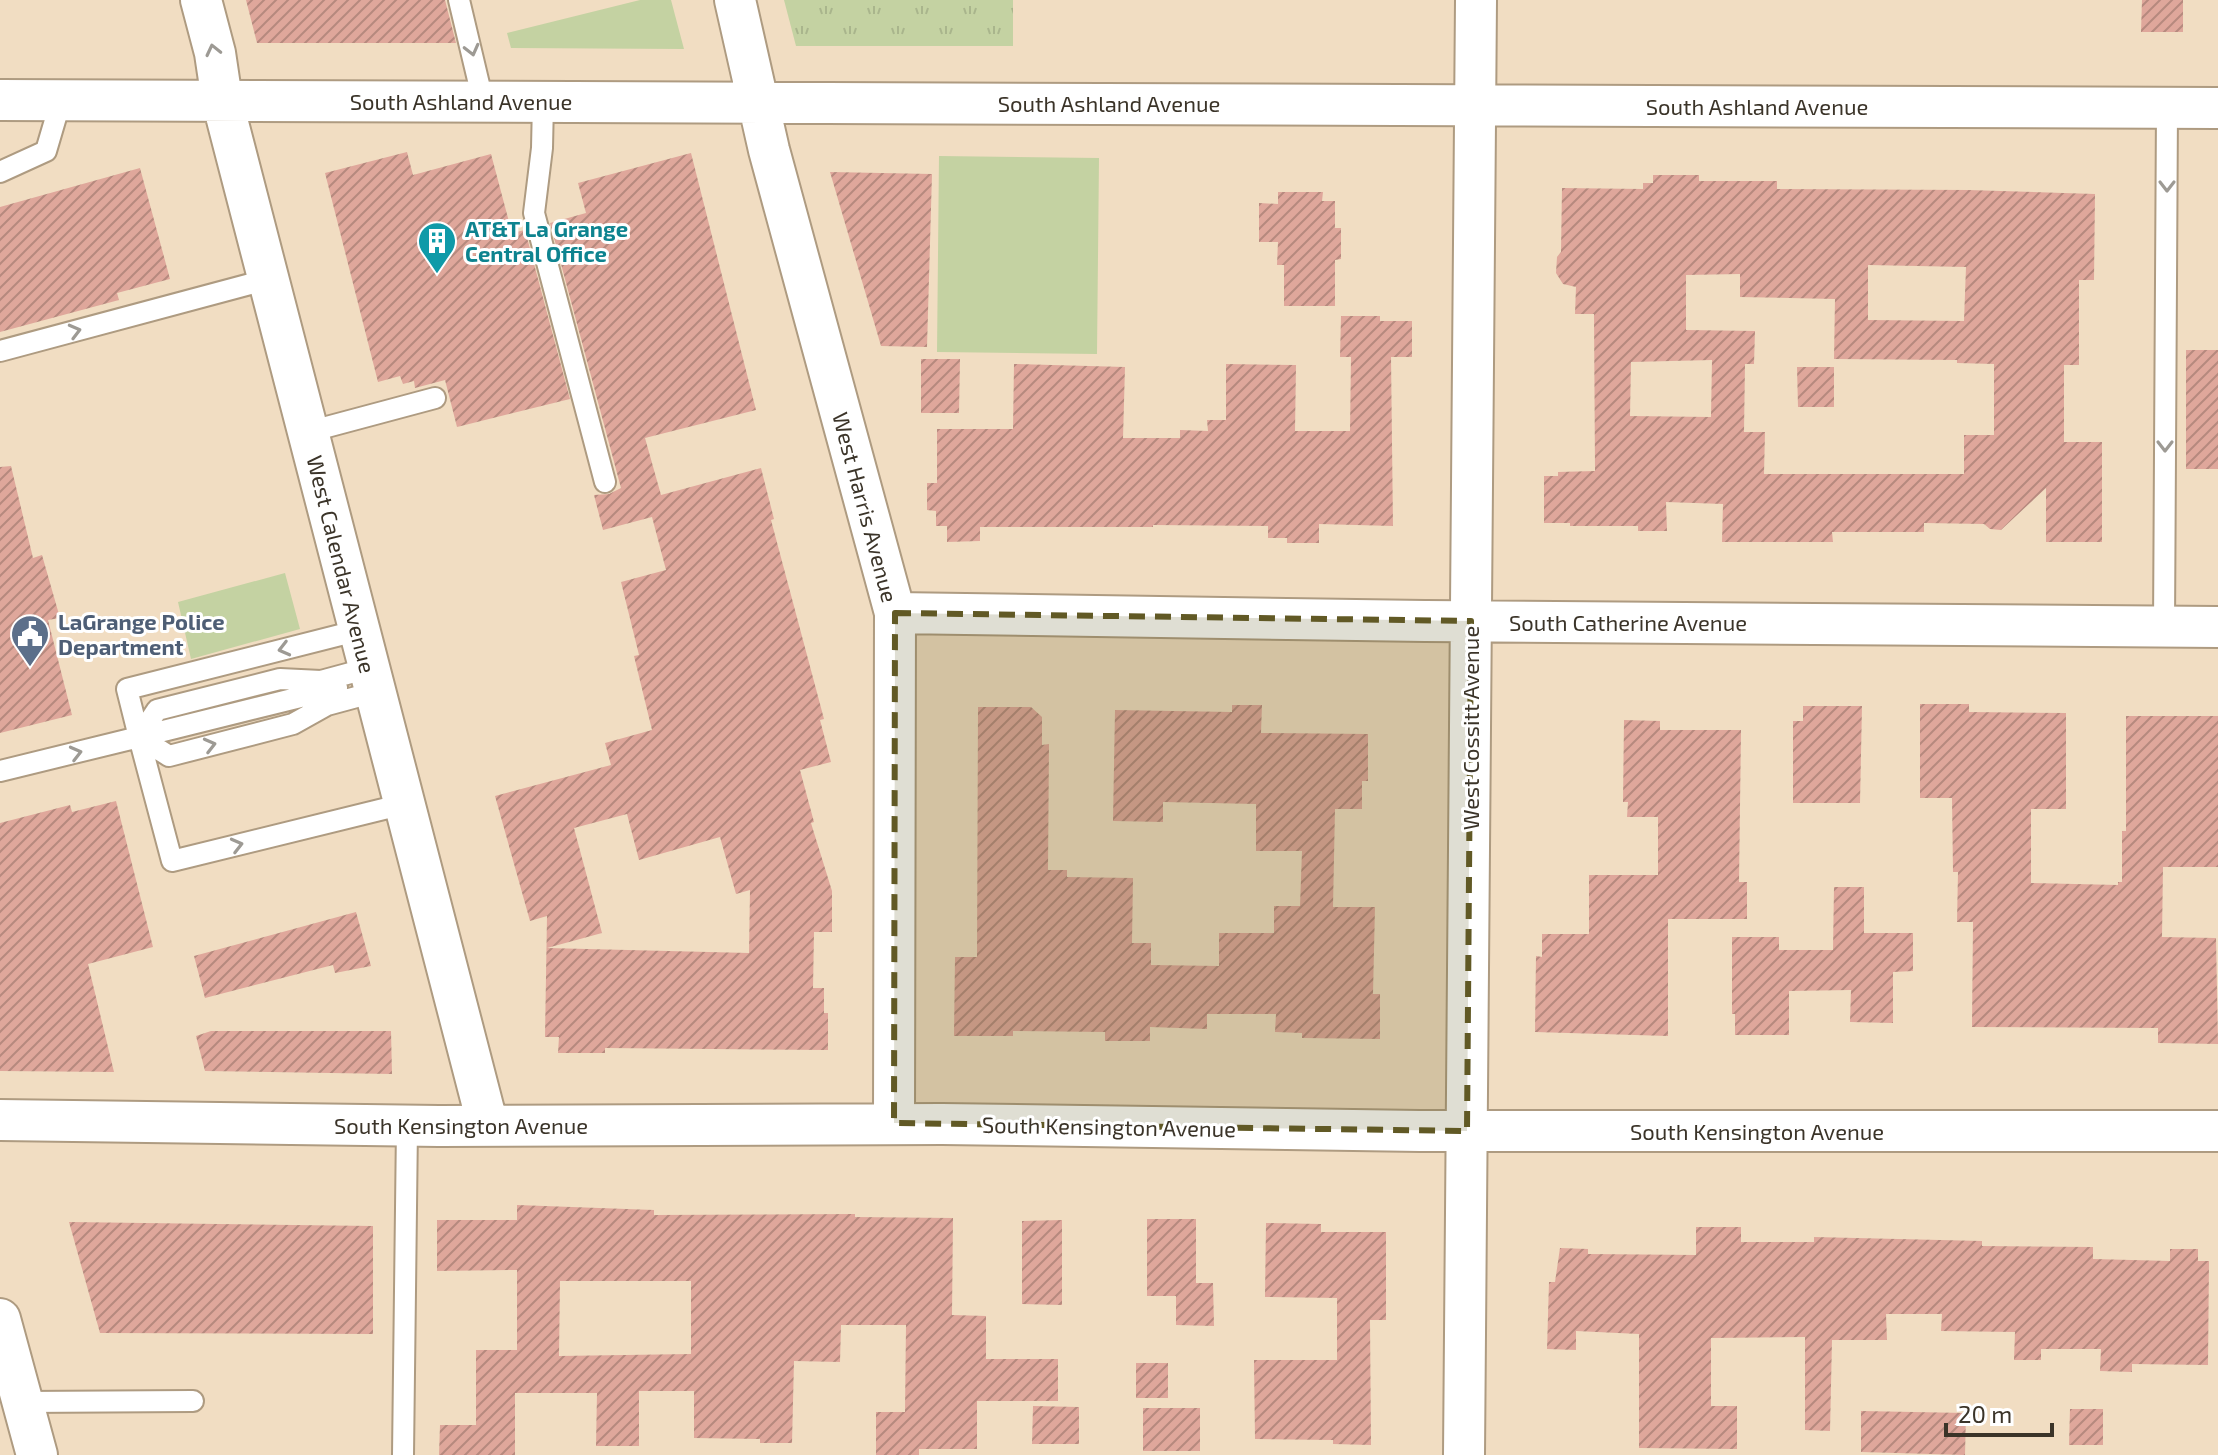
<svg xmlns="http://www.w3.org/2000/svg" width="2218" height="1455" font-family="'Exo 2',sans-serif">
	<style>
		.grass { fill: #c4d2a2 }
		.park { fill: url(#park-tufts) }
		.building { fill: url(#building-hatch); fill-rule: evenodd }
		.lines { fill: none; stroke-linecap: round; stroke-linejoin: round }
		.service-casing { stroke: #ae9b81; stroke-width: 24 }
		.minor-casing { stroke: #ae9b81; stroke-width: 44 }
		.service { stroke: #fff; stroke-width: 20 }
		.minor { stroke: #fff; stroke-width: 40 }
		.oneway { stroke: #9d9a94 }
		.marked { fill: #615925; fill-opacity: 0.2; stroke: #615925; stroke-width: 6; stroke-dasharray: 16 10; stroke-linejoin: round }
		.labels { text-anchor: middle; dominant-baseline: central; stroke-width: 6; stroke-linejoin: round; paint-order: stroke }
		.street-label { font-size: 22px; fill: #3b3429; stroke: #fff }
		.culture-label { font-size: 22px; font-weight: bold; fill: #0d838f; stroke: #fff; text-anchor: start }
		.service-label { font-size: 22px; font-weight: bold; fill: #4e5e75; stroke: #fff; text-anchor: start }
	</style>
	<defs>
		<pattern id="park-tufts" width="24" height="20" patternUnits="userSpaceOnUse" patternTransform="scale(2)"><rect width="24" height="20" fill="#c4d2a2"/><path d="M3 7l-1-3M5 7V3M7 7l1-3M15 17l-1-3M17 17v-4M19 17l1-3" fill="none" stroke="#a9b58c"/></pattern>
		<pattern id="building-hatch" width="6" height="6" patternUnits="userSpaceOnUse" patternTransform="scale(2)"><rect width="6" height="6" fill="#dfa79b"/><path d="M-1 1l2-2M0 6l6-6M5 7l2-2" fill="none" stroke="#b6897e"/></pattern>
	</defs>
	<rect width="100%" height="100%" fill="#f1ddc2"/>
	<path class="grass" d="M640,0h31l13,49 -173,-1 -4,-15z
		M939,156l160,2 -2,196 -160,-2z
		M285,573l15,56 -109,30 -13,-57z"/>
	<path class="park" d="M784,0h229v46h-217z"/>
	<path class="building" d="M246,0h199l11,43h-199z
		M2142,0h41v32h-42z
		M407,152l6,23 78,-21 21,79 13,-3 45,169 -113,28 -12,-47 -30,8 -1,-7 -11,3 -3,-8 -22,6 -53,-209z
		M691,153l65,257 -111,28 16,57 100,-27 13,51 -3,1 53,199 -4,1 11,42 -31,8 14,52 -3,1 21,68v41h-18l-1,56h11v25h4v37l-223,-2v5h-47l1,-16h-14l2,-121 -17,5 -35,-125 116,-31 -6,-22 47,-13 -18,-74 5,-1 -18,-73 45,-12 -14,-53 -49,13 -9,-35 15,-1 12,-6 -71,-265 36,-10 -8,-30zM627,814l12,46 81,-23 16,57 14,-4 -1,63 -202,-5 55,-15 -28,-105z
		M140,168l30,111 -53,14 2,7 -119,32v-125z
		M830,172l102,2 -5,173 -46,-1z
		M1653,175h46v6h78v8l191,1 127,4 -1,86h-15v85h-15v77h38v100h-56v-54l-45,42 -11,-1 -6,-5 -60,-1v9h-92l1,10h-111l1,-38 -57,-2 1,29h-29v-5h-68v-3h-26v-47h14v-4l37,-1 -1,-157h-19l1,-27 -13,-3 -7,-11 1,-16 4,-5 1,-64 81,1v-6h10zM1868,265l98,2 -2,54 -96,-1zM1740,274v23l95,2 -1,60 123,1v3l37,1v71h-30v39h-200l1,-42h-21l1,-68h9l1,-33 -69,-1v-55zM1712,360l-1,57 -81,-1 1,-54z
		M1278,192h45l-1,9h13v27h6v31l-6,1v46h-51v-41h-7l1,-23h-19v-39l19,1z
		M1341,316h39v5h32v36h-21l2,169 -74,-2v19h-32v-5h-19v-12l-115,-1v2h-173v14l-33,1v-16h-11v-15l-9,-1v-27h10v-54h76l1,-65 111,3 -2,71h57v-8l28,1 -1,-11h19v-56l70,1 -1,66h55l1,-74h-11z
		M2186,350h32v119h-32z
		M921,359h39l-1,54h-38z
		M1797,367h37v40h-36z
		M11,466l22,92 9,-3 18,63 -12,2 24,95 -72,18v-266z
		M1920,704h49v8l97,1v96h-35v74l87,2v-3h4v-51h4v-115h92v151h-55l-1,70 54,1 2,106 -60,-1v-15l-186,-1 1,-105h-16l1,-50h-5l-1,-74h-32z
		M1232,705h30l-1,28 107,1v47h-6v28h-27l-2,98h42l-2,87h7v45l-78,-1v-5l-27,-1 1,-18h-69v15l-57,-2v14h-45v-9l-92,-1v5h-59l1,-79h22l1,-250h53l11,10v28l7,-1 -1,126h19v7l66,1 -1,65h19v22l68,1v-33h55v-27h26l2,-55h-46v-47l-93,-2v20l-50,-1 2,-111 117,2z
		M1803,706h59l-2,97h-67v-82h10z
		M1624,720l36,1v9h81l-2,152h8v37h-79v117l-133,-4 1,-76 6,1v-23h47v-59h69v-58h-31l1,-15h-5z
		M116,801l37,146 -65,17 26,108 -114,-1v-248l70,-18 2,7z
		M1834,887h30v46h49v38l-20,1v51l-43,-1 1,-32 -62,1v44h-54v-21h-3v-77h47v13h54z
		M356,912l15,54 -36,7 -2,-8 -128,33 -11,-42z
		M211,1031h180l1,43 -187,-3 -9,-35z
		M517,1205l137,5v5l201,-1v3l98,1 -1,97 34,1v43h72v42h-81v48h-58v6h-43v-43h29l1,-87h-65l-1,37 -46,-1 -2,82h-32v-4l-66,-1v-47h-55v55h-43l1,-53h-82v62h-76l1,-30h36v-75h41v-80l-80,1v-51h80zM560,1281h131v73l-132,2z
		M1147,1219h49v64h17l1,43 -38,-1v-29h-29z
		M1062,1220v85l-40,-1v-83z
		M69,1222l304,4v108l-273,-1z
		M1266,1223l55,1v8h65v88h-16l1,125 -38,-1v-4l-78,-1 -1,-79h83v-62l-72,-1z
		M1696,1227h45v15h73v-5l168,4v5l111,1v12l77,2v-12h28v12h11l-1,104 -76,-1v8l-32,-1 1,-22h-60v11h-27l1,-28 -74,-1 1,-17h-56l1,26h-55l-2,91 -25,-1v-93l-94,1v68h26v43l-98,-1v-114l-63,-3v19l-29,-1 2,-67h6l5,-34 28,1v5l108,1z
		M1136,1363h32v35h-32z
		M1033,1406l46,1v37h-47z
		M1143,1408h57v43h-57z
		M2070,1409h33v36h-34z
		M1861,1411l105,2 -1,42 -104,-3z"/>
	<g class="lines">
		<g class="service-casing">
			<path id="service" d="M459,0l24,101
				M543,102l-1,46 -8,65 71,269
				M0,172l46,-21 15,-51
				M0,351l269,-72
				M308,432l127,-34
				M2164,627l3,-519
				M360,630l-233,59 12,48 30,19 124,-32 34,-19 48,-13
				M139,737l18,-27 123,-31 41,2 48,-13
				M139,737l198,-49
				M0,771l139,-34 33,124 232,-57
				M23,1402l170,-1
				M403,1455l4,-329"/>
		</g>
		<g class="minor-casing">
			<path id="minor" d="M201,0l14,53 7,47 266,1026
				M735,0l34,150 126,463 -1,510
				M0,100l2218,8
				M895,613l530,8 793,6
				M0,1120l439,6 503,-2 478,7h798
				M0,1319l37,136
				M1464,1455l12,-1455"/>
		</g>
		<use href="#service" class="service"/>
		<use href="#minor" class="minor"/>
	</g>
	<defs><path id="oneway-chevron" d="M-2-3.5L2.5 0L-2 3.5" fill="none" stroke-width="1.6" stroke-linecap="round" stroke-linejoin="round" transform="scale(2)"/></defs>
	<g class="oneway">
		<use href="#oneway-chevron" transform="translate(213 50) rotate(-103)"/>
		<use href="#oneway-chevron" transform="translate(472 50) rotate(76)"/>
		<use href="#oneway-chevron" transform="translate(2167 186) rotate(90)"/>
		<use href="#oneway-chevron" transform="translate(75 331) rotate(-15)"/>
		<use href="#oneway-chevron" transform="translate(2165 446) rotate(90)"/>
		<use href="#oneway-chevron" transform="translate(284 649) rotate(166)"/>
		<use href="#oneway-chevron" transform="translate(210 745) rotate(-14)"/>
		<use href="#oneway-chevron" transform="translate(76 753) rotate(-14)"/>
		<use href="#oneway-chevron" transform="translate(237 845) rotate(-14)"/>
	</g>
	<path class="marked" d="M895,613l576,8 -4,510 -573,-8z"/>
	<defs>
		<g id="building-pin" transform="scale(2)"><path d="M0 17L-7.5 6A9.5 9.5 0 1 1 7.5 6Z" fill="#0f9aa8" stroke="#fff"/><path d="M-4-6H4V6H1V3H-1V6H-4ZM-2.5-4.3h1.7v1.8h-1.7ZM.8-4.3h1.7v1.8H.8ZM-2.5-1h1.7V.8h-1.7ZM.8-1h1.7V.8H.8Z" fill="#fff"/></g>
		<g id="civic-pin" transform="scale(2)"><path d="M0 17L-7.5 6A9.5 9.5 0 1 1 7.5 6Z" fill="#5c6f8a" stroke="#fff"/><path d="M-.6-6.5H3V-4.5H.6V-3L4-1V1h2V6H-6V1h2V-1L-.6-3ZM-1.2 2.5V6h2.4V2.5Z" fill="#fff"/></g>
	</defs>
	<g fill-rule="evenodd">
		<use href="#building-pin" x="437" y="241"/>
		<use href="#civic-pin" x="30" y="634"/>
	</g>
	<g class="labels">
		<g class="street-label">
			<text x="461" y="101">South Ashland Avenue</text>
			<text x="1109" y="103">South Ashland Avenue</text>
			<text x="1757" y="106">South Ashland Avenue</text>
			<text transform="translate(866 507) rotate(75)">West Harris Avenue</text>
			<text transform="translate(342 564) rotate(76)">West Calendar Avenue</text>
			<text x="1628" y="622">South Catherine Avenue</text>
			<text transform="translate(1470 728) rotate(-90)">West Cossitt Avenue</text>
			<text x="461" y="1125">South Kensington Avenue</text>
			<text transform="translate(1109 1126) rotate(1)">South Kensington Avenue</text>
			<text x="1757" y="1131">South Kensington Avenue</text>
		</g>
		<g class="culture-label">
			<text x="465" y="228">AT&amp;T La Grange<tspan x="465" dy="25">Central Office</tspan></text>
		</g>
		<g class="service-label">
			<text x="58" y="621">LaGrange Police<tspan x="58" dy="25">Department</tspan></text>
		</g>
	</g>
	<path d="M1946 1423v12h106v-12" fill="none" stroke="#3b3429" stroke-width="4"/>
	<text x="1958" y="1423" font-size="24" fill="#3b3429" stroke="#ffffff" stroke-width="6" paint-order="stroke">20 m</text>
</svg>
